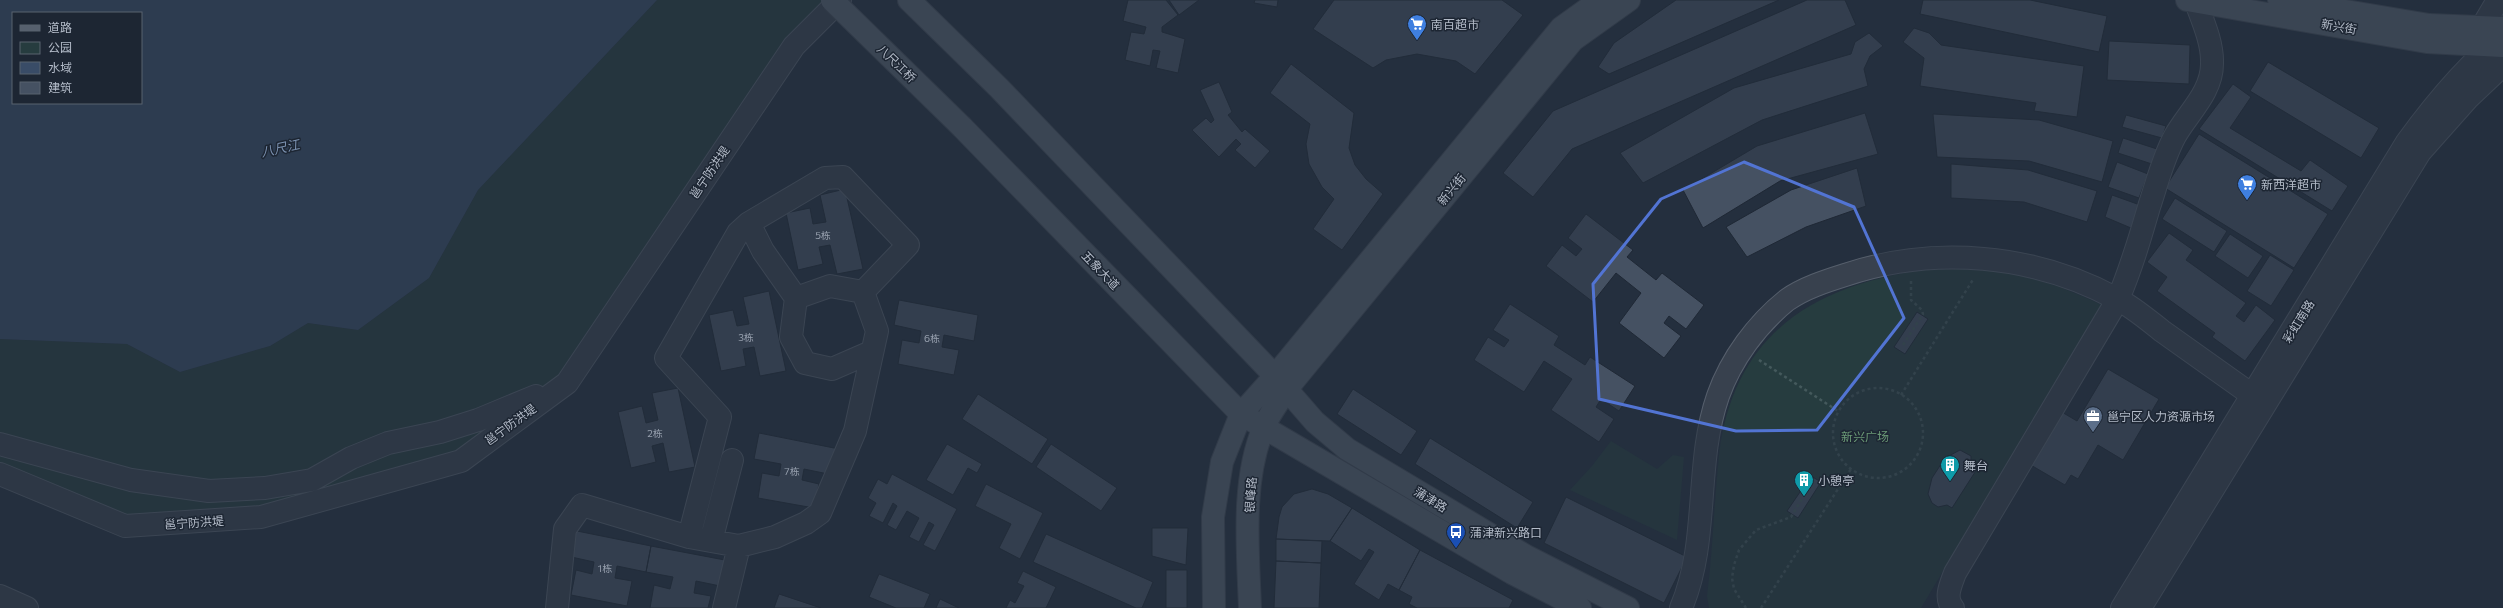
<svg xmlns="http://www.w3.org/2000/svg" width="2503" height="608" font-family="Commissioner,'Noto Sans SC',sans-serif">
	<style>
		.green { fill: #263c3f }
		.water { fill: #394c67; fill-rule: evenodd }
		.building { fill: #455162; stroke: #1f2835 }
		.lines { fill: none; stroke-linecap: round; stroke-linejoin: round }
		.minor-casing { stroke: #565f6c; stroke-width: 24 }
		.major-casing { stroke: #414a57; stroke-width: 24 }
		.path { stroke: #44595c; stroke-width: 2.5; stroke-dasharray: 3 3; stroke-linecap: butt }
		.minor { stroke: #38414e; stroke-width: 22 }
		.major { stroke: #56606e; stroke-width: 22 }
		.major-bridge-casing { stroke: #414a57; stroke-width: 24; stroke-linecap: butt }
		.major-bridge { stroke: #56606e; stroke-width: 22 }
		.marked { fill: none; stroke: #5274d3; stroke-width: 3; stroke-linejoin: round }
		.labels { text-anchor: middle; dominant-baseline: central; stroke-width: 3; stroke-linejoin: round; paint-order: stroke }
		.number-label { font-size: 10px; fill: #98a1af }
		.poi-label { font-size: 12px; fill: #b4bcc9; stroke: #1d2633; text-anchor: start }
		.street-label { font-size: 12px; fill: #b4bcc9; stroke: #1d2633 }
		.park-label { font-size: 12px; fill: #6b9a76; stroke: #1d2633 }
		.water-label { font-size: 13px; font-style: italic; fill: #7c92b1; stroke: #1d2633 }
	</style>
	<rect width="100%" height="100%" fill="#242f3e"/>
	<path class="green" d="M657,0h183l-273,383 -106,78 -200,56 -136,9 -125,-52v-135l127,5 53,28 90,-26 38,-23 50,7 71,-52 49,-88z
		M1939,268c66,1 103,9 163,37l-181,303h-212l-2,-12c6,-47 7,-94 12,-141 15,-127 103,-174 220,-187z
		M1611,441l46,28 16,-14 11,2 -7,83 -107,-50 22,-24z"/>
	<path class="water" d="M0,0h657l-179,190 -49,88 -71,52 -50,-7 -38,23 -90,26 -53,-28 -127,-5zM13,13h128v90h-128z"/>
	<path class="building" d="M1128,0h38l12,15 -16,12v5l23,7 -7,34 -22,-5 4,-17 -7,-1 -3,16 -25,-6 6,-28 13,2 2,-7 -23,-6z
		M1169,0h30l-20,15z
		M1255,0h23l-1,7 -23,-4z
		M1334,0h168l21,15 -48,59 -19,-13 -39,-7 -31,6 -13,8 -60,-39z
		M1676,0h103l-170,74 -11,-7 16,-24z
		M1807,0h38l11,25 -284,124 -39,48 -30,-24 50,-62z
		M1923,0h107l77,16 -8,36 -179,-38z
		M1914,28l15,5 12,12 143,21 -7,51 -43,-6 2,-8 -116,-17 4,-28 -21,-16z
		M1869,33l14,13 -13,10 -6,13 4,17 -106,34 -119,63 -23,-30 114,-65 117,-34 4,-12z
		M2109,41l81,4 -1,39 -82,-4z
		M2268,62l111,66 -18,30 -111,-67z
		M1291,64l63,49 -5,35 6,17 11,14 17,15 -41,56 -29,-21 21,-30 -12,-12 -13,-23 -3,-20 4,-20 -40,-31z
		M1219,82l13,30 -4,3 14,17 3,-3 25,22 -15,17 -20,-18 6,-6 -5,-5 -17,18 -27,-27 14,-12 5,5 3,-3 -14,-30z
		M2233,84l18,13 -21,31 71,43 9,-11 38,26 -16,25 -133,-82z
		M1865,113l13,41 -98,27 -77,47 -20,-38 74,-44z
		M1933,114l106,6 74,21 -11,41 -73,-21 -92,-4z
		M2126,115l40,11 -4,12 -40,-11z
		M2199,134l129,80 -34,54 -129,-80z
		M2123,138l34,11 -5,15 -34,-11z
		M2117,162l31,12 -9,24 -31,-11z
		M1951,164l77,6 69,21 -10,31 -63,-20 -73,-4z
		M1857,168l9,38 -60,21 -59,30 -21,-30 65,-37z
		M845,189l18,80 -26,5 -7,-29 -11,2 4,17 -25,6 -12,-57 24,-5 3,16 13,-2 -6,-27z
		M2112,195l28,10 -9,23 -26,-11z
		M2175,198l52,33 -13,21 -52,-33z
		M1586,214l47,36 -6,7 29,23 6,-7 42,32 -18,24 -17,-13 -5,7 17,13 -17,22 -45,-35 22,-30 -25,-20 -23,29 -47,-36 16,-21 14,11 6,-7 -14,-11z
		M2169,233l24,17 -7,10 60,43 -10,13 8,6 12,-17 19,15 -30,41 -33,-24 3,-4 -58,-42 10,-14 -20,-15z
		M2230,234l33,22 -15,22 -33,-22z
		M2270,255l24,15 -23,36 -24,-15z
		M769,291l17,80 -26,5 -6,-29 -11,2 3,17 -25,5 -12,-56 24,-5 4,16 12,-2 -6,-27z
		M899,300l79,15 -4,26 -30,-6 -2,12 17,3 -5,25 -56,-11 4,-24 17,3 2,-12 -27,-6z
		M1510,304l49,32 -5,9 31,20 5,-8 45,29 -16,25 -18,-12 -5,8 18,12 -15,23 -48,-32 21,-31 -28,-18 -20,31 -50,-32 14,-23 16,10 5,-7 -16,-10z
		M1917,312l11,7 -23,35 -11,-7z
		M2108,369l51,30 -36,61 -25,-15 -20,34 -7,-4 -6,10 -36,-21 31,-53 17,10z
		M678,388l17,79 -26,5 -6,-29 -11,3 4,16 -25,6 -13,-56 24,-6 4,17 12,-3 -6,-27z
		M1353,389l64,42 -16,24 -64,-41z
		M978,394l70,45 -16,25 -70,-45z
		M759,433l80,16 -6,26 -29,-6 -2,11 17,4 -5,24 -56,-10 4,-25 17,3 2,-12 -27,-5z
		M1430,438l103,64 -16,26 -102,-64z
		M947,444l35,20 -5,9 -9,-5 -15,27 -27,-15z
		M1051,444l66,44 -16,23 -65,-44z
		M1960,450l11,6v8l6,5 -25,39 -5,-3 -9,2 -6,-4 -4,-9 4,-16 13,-20z
		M892,474l65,35 -22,42 -12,-6 11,-20 -5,-3 -10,20 -10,-5 10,-19 -12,-7 -11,19 -9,-5 10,-19 -4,-3 -10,20 -14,-7 7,-13 -8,-5 10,-19 9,5z
		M1811,476l10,6 -23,36 -11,-7z
		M986,484l57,29 -23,46 -21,-11 12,-24 -36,-18z
		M1312,489l16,5 24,14 -22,33 -54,-2 3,-22 3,-10 12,-13z
		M1566,497l121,60 -23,46 -120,-60z
		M1352,508l68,42 -21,40 -11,-6 -9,16 -25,-16 20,-32 -5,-3 -8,12 -31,-20z
		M1152,528h36l-2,37 -34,-9z
		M572,530l79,16 -5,26 -29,-6 -2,12 17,3 -5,25 -56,-11 5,-25 16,4 2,-12 -27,-6z
		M1046,534l107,48 -11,26h-6l-103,-46z
		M1276,539l46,2 -1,22 -45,-2z
		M651,546l79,15 -5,26 -29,-6 -2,12 17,3 -3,12h-58l4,-23 16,4 3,-12 -27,-5z
		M1420,550l93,50 -4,8h-92l-8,-4 3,-7 -13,-7z
		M1276,561l45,2 -2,45h-45z
		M1166,570h21v38h-21z
		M1023,571l33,16 -10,21h-40l4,-8 5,3 9,-17 -7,-3z
		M879,574l51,20 -6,14h-28l-27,-11z
		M779,594l42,14h-47z
		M940,599l19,9h-23z"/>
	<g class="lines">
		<g class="minor-casing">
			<path id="minor" d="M2482,27l16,-27
				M749,223l14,28 33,47
				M0,444l131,36 78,11 56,-3 47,-8 39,-22 37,-15 52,-11 38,-12 58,-24
				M0,474l125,52 136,-9 200,-56 106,-78 227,-337 46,-46
				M689,537l31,-120 -54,-59 72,-125 11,-10 76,-45 18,-1 65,68 -45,47 -33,-6 -34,12 -5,39 14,26 27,6 39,-17
				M711,541l21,-81
				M0,596l27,12
				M557,608l8,-79 17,-24 107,32 50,9 36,-9 31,-14 14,-10 35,-82 22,-100 -14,-39
				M724,608l15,-62
				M1681,608c29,-68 13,-143 37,-212 13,-37 39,-72 69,-96 17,-12 39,-19 58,-25 89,-30 189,-21 272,24 16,8 31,21 45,32 30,21 60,43 90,64
				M1953,608c-9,-10 -2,-24 2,-35l163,-274c13,-30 22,-61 31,-92 8,-24 14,-49 26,-71 13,-23 37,-44 37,-72 1,-21 -10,-45 -17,-64
				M2122,608l285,-466c27,-37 59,-77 96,-105
				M2140,608l280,-456 48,-54 35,-33"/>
		</g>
		<g class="major-casing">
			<path id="major" d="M909,0l90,88 276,288 40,46 32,27 179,107 102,52
				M2187,0l240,42 76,4
				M2279,0l150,25 74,3
				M962,127l279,287 271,159 68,35
				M1214,608l-1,-91 9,-55 19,-48 34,-38 286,-348 39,-28
				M1250,608c-2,-57 -9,-128 14,-181 5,-13 15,-25 22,-37l287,-350 56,-40"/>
		</g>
		<path class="path" d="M1903,345l20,-31 -1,-4 -11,-10v-21
			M1759,360l79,51
			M1833 433a45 45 0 1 1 90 0a45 45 0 1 1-90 0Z
			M1901,395l73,-117
			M1746,608l-12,-19 -2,-11 2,-13 5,-15 17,-20 35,-13 20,-33
			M1761,608l90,-139"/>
		<use href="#minor" class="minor"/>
		<use href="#major" class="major"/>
		<g class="major-bridge-casing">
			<path id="major-bridge" d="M832,0l130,127"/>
		</g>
		<use href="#major-bridge" class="major-bridge"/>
	</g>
	<path d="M0 0H2503V608H0ZM1744,162l110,45 50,111 -87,112 -81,1 -137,-32 -6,-115 68,-85z" fill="#242f3e" fill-opacity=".55" fill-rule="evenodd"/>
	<path class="marked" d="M1744,162l110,45 50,111 -87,112 -81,1 -137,-32 -6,-115 68,-85z"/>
	<defs>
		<g id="supermarket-pin" transform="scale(1)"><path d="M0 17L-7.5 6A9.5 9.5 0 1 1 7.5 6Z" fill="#3f7fe0" stroke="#1d2633"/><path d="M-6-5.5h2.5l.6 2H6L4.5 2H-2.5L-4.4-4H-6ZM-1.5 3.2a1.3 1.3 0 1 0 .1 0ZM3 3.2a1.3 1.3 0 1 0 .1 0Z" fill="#fff"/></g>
		<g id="office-pin" transform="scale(1)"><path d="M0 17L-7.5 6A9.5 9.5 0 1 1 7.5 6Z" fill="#5c6f8a" stroke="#1d2633"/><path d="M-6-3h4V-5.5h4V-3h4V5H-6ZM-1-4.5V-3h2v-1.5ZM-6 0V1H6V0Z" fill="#fff"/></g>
		<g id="building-pin" transform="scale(1)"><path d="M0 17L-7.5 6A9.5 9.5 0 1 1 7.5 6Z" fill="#0f9aa8" stroke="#1d2633"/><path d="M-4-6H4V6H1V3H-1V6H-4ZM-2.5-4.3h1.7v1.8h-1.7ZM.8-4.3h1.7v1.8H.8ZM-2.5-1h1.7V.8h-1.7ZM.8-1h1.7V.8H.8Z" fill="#fff"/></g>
		<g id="bus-pin" transform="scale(1)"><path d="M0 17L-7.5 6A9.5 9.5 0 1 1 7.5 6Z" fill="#1a4fb4" stroke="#1d2633"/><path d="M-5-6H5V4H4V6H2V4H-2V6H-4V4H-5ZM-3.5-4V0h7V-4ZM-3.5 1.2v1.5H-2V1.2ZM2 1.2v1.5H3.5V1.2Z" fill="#fff"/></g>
	</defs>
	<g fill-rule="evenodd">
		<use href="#supermarket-pin" x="1417" y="24"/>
		<use href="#supermarket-pin" x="2247" y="184"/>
		<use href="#office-pin" x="2093" y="416"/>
		<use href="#building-pin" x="1950" y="465"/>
		<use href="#building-pin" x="1804" y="480"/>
		<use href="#bus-pin" x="1456" y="532"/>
	</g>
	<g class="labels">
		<g class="number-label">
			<text x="823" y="235">5栋</text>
			<text x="746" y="337">3栋</text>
			<text x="932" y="338">6栋</text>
			<text x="655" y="433">2栋</text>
			<text x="792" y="471">7栋</text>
			<text x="605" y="568">1栋</text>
		</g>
		<g class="poi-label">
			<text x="1431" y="24">南百超市</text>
			<text x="2261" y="184">新西洋超市</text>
			<text x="2107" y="416">邕宁区人力资源市场</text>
			<text x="1964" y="465">舞台</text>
			<text x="1818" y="480">小憩亭</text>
			<text x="1470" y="532">蒲津新兴路口</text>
		</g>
		<g class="street-label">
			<text transform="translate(2339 26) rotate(10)">新兴街</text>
			<text transform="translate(897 63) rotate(44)">八尺江桥</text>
			<text transform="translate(709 172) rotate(-56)">邕宁防洪堤</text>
			<text transform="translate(1451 189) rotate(-51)">新兴街</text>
			<text transform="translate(1101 270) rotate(46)">五象大道</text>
			<text transform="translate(2298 321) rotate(-58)">彩虹南路</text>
			<text transform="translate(510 424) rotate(-36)">邕宁防洪堤</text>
			<text transform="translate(1250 495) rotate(-86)">银峰路</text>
			<text transform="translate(1431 499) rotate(31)">蒲津路</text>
			<text transform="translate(194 522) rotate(-4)">邕宁防洪堤</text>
		</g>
		<g class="park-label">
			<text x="1865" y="436">新兴广场</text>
		</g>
		<g class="water-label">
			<text transform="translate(280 148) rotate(-12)">八尺江</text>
		</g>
	</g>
	<rect x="12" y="12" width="130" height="92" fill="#1d2633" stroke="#59626f"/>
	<rect x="20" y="25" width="20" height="6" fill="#56606e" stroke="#59626f"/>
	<text x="48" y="32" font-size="12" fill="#b4bcc9">道路</text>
	<rect x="20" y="42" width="20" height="12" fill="#263c3f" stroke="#59626f"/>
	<text x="48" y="52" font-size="12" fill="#b4bcc9">公园</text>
	<rect x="20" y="62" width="20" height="12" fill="#394c67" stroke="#59626f"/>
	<text x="48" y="72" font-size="12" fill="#b4bcc9">水域</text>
	<rect x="20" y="82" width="20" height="12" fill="#455162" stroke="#59626f"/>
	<text x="48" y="92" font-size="12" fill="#b4bcc9">建筑</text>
</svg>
